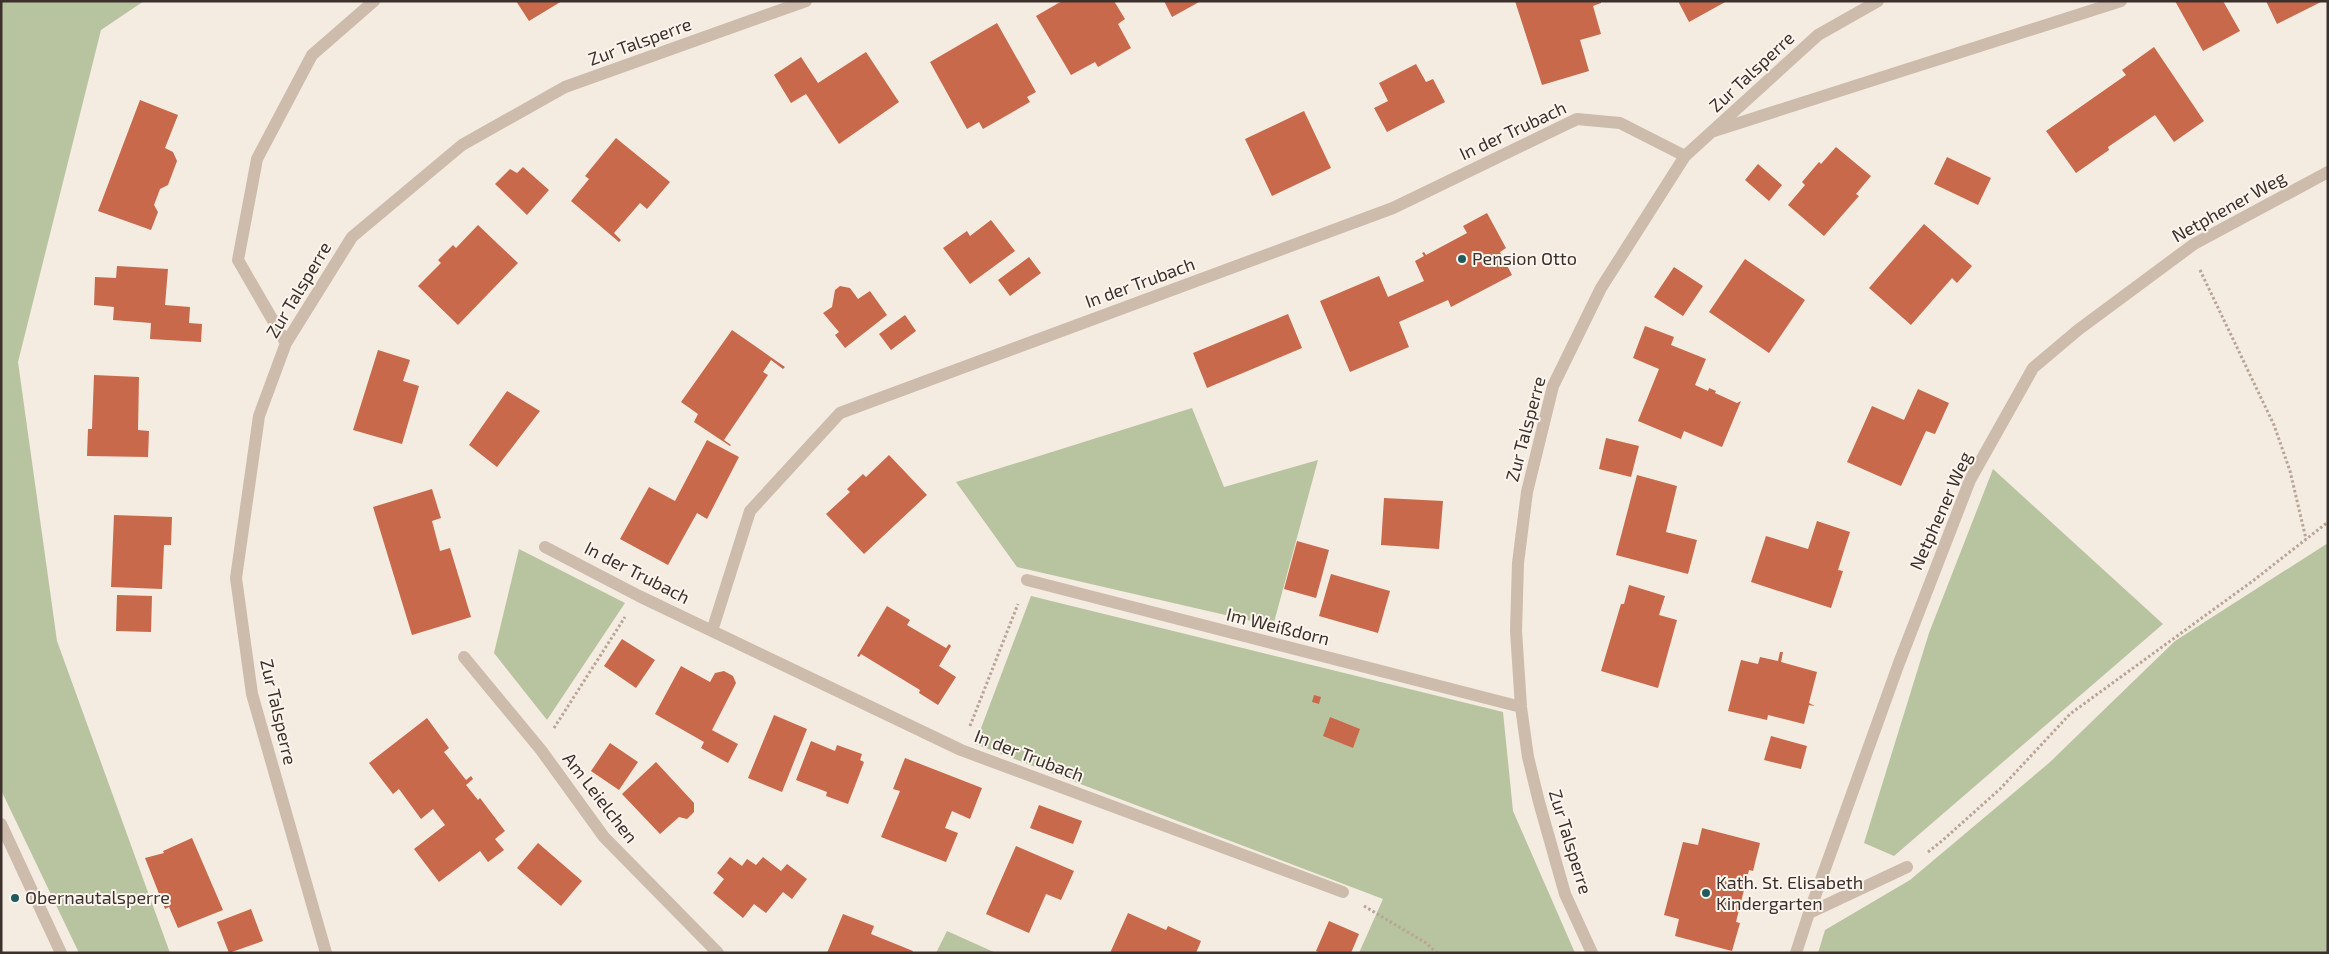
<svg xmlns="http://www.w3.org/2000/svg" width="2329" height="954" font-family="'Exo 2',sans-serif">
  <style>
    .green { fill: #b8c4a0 }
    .building { fill: #c8694b }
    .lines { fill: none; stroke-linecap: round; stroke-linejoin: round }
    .path { stroke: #b9a596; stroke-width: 3; stroke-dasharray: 2.5 2.5; stroke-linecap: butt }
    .lane { stroke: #cdbbac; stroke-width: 12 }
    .street { stroke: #cdbbac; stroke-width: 12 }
    .poi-dot { fill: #1f5a5e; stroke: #fbf5ee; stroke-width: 2 }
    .labels { text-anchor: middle; stroke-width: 4; stroke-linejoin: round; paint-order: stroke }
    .street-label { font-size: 18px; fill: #3b302b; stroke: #fbf5ee }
    .poi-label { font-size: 18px; fill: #3b302b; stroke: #fbf5ee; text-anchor: start }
  </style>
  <rect width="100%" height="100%" fill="#f4ebe1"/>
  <path class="green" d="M1,1h143l-43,29 -83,332 39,279 113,312h-91l-78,-163z
    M1192,408l32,79 94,-27 -45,166 -256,-59 -61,-85z
    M1993,469l170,155 -269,232 -30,-13 65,-210z
    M2328,543v410h-510l7,-23 85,-50 139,-117 126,-122z
    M519,549l106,54 -78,117 -53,-67z
    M1031,596l472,116 10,99 62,142h-216l24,-54 -408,-155z
    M947,931l49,22h-60z"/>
  <path class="building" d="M516,1h46l-33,20z
    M1062,1h52l11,18 -7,5 13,24 -33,19 -3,-5 -24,13 -35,-59z
    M1164,1h37l-29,16z
    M1515,1h86v2l-8,3 8,28 -21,6 9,31 -47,14z
    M1678,1h49l-38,21z
    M2175,1h48l17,30 -37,20z
    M2266,1h57l-46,23z
    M997,23l39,69 -9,5 3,5 -47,27 -4,-7 -12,7 -37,-67z
    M2154,47l50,74 -30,21 -19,-27 -47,32 1,3 -33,23 -30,-42 80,-56 -4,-5z
    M866,52l33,50 -60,42 -33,-50 -15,9 -17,-28 27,-18 17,26z
    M1416,64l10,18 7,-3 12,23 -58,30 -13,-24 14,-7 -9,-18z
    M140,100l38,15 -13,33 8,4 4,9 -9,24 -8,4 -6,16 4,7 -7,18 -53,-19z
    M1304,111l27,57 -59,28 -27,-57z
    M616,138l54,44 -23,27 -7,-6 -26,30 7,7 -2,2 -48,-41 18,-22 -4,-3z
    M1836,147l35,29 -15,18 3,2 -35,40 -36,-31 17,-20 -3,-3 17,-20 2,2z
    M1947,157l44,21 -13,27 -44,-21z
    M1758,164l24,21 -13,16 -24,-21z
    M523,167l26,23 -22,25 -32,-31 15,-15 7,4z
    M1487,213l19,35 -6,4 12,23 -61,32 -3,-7 -49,22 10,25 -59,25 -30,-71 59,-25 9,21 36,-16 -9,-20 9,-5 -2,-3 2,-1 2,3 41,-22 -4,-7z
    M991,220l24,31 -45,33 -27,-36 24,-17 3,5z
    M1924,224l48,42 -15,17 -5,-5 -41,47 -42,-37z
    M478,225l40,38 -60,62 -40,-39 23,-23 -3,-3 15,-15 3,3z
    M1029,257l12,16 -31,23 -12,-16z
    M1745,259l60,41 -36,53 -60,-41z
    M117,266l51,3 -3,36 25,2 -1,16 13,1 -1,18 -51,-3 1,-16 -38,-3 1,-13 -20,-2 1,-28 21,1z
    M1674,267l29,19 -20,30 -29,-19z
    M840,286l10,2 8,11 12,-8 17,24 -42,33 -10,-13 4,-3 -16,-19 9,-6 3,-17z
    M1288,314l14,34 -95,40 -14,-35z
    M905,315l11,16 -25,19 -12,-16z
    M1645,326l29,11 -3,8 35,14 -11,26 13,6 1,-3 7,3 -1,2 22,10 4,-2 -19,46 -38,-16 -3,8 -43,-18 21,-52 -26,-11z
    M732,330l53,37 -2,2 -12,-9 -8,12 5,3 -44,65 7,5 -1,1 -36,-24 4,-8 -17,-12z
    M378,350l32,10 -7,21 16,5 -17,58 -49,-14z
    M94,375l45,2 -1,53 11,1 -1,26 -61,-1 1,-27h4z
    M1918,389l31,14 -14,31 -9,-3 -25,55 -54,-24 25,-56 32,14z
    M507,391l33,20 -43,56 -28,-22z
    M1606,438l33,8 -8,31 -32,-8z
    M707,440l32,17 -32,62 -10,-6 -29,52 -48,-26 29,-52 26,14z
    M889,455l38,40 -63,59 -38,-40 24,-22 -3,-3 16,-15 3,3z
    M1637,475l40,11 -11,46 31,8 -9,34 -72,-19z
    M432,489l9,29 -9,3 8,30 10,-3 21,69 -59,18 -39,-128z
    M1384,498l59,3 -4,48 -58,-4z
    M114,515l58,2 -1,28h-7l-2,44 -51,-2z
    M1817,521l33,11 -12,38 5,1 -12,37 -80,-26 15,-46 42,13z
    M1297,541l32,9 -13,48 -32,-9z
    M1331,574l59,17 -12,42 -59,-17z
    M1629,585l36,11 -6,19 18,5 -19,68 -57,-17 20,-67h3z
    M117,595l35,1 -1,36 -35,-1z
    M887,606l23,14 -3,5 39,23 3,-4 2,2 -12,20 17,11 -18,28 -19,-12 1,-3 -59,-36 -2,3 -2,-1z
    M622,639l33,21 -19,28 -32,-22z
    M1780,652h3l-2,10 36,10 -8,31 6,3 -6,-1 -5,19 -36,-9 -1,5 -39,-9 13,-51 17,4 2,-7 18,4z
    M681,666l29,16 5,-9 9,-2 9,5 3,7 -24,47 26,14 -10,19 -27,-15 3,-6 -49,-28z
    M1314,695l7,2 -2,7 -7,-2z
    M774,715l33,14 -25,63 -34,-14z
    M1330,717l30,12 -7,19 -30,-12z
    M427,718l22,30 -5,4 22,28 5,-4 2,3 -7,6 12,15 2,-2 25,33 -10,8 9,11 -16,12 -8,-11 -41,31 -25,-33 31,-24 -12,-16 -12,10 -22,-30 -6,5 -24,-31z
    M1771,736l36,10 -6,23 -37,-9z
    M811,741l24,10 2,-6 25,9 -2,6 4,2 -16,42 -22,-8 1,-4 -31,-12z
    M610,743l28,19 -19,28 -28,-19z
    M905,758l77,30 -12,31 -18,-8 -7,17 13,5 -12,29 -65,-25 19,-46 -7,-2z
    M656,762l38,41v9l-7,7 -8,-2 -19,17 -38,-40z
    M1039,805l43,16 -9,23 -43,-16z
    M1702,828l58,15 -7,28 -4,-1 -13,52 4,1 -8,28 -57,-15 4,-17 -15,-4 19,-73 15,3z
    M192,838l31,72 -45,18 -9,-21 -4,2 -20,-51 19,-5 -1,-2z
    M538,843l44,38 -21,25 -44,-38z
    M1016,846l58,25 -13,29 -15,-6 -17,39 -43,-19z
    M730,857l12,9 5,-7 9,6 7,-8 18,14 6,-7 20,15 -15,20 -9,-7 -17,21 -12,-9 -11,14 -30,-25 11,-14 -7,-6z
    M251,909l12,32 -34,12 -12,-31z
    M1128,913l38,17 2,-4 33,15 -5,12h-86z
    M843,914l31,12 -3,8 42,17 -1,2h-85z
    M1329,921l30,13 -8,19h-30l-5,-2z"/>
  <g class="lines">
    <path class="path" d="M2200,270l74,155 16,46 16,68
      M970,726l48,-122
      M554,728l71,-111
      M1928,852l15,-12 57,-51 70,-75 184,-134 74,-58
      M1364,906l62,37 11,10"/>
    <path class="lane" d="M1714,131l407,-130"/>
    <path class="street" d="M286,343l-48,-83 19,-101 55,-104 62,-54
      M545,547l94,49 322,154 382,142
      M1027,580l494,127
      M712,631l38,-120 90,-98 553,-205 184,-89 43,4 65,33
      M464,657l77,93 63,87 114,116
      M1,824l60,129
      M1809,913l98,-46
      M326,953l-74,-259 -16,-116 23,-162 27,-73 66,-106 110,-92 103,-58 241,-86
      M1592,953l-27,-59 -26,-92 -11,-45 -7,-50 -5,-76 2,-68 9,-71 26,-106 48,-98 84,-132 133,-121 60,-34
      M1796,953l13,-40 90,-250 71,-183 63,-112 45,-38 116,-86 134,-72"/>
  </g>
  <g class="poi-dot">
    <circle cx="1462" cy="259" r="5"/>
    <circle cx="1706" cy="893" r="5"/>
    <circle cx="15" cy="898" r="5"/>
  </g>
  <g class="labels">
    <g class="street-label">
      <text transform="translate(640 42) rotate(-20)" y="6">Zur Talsperre</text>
      <text transform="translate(1752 72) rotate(-43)" y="6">Zur Talsperre</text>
      <text transform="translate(1513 131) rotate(-25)" y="6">In der Trubach</text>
      <text transform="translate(2229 207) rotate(-29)" y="6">Netphener Weg</text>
      <text transform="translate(1140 283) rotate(-20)" y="6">In der Trubach</text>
      <text transform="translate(299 290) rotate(-59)" y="6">Zur Talsperre</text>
      <text transform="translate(1526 429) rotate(-75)" y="6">Zur Talsperre</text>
      <text transform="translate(1941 511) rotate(-66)" y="6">Netphener Weg</text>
      <text transform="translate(637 573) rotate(27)" y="6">In der Trubach</text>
      <text transform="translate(1278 627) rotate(14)" y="6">Im Weißdorn</text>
      <text transform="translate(278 712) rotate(77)" y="6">Zur Talsperre</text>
      <text transform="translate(1029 756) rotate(21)" y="6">In der Trubach</text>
      <text transform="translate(600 798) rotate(52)" y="6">Am Leielchen</text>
      <text transform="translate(1570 842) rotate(73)" y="6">Zur Talsperre</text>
    </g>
    <g class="poi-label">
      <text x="1472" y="265">Pension Otto</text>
      <text x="1716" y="889">Kath. St. Elisabeth<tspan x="1716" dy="21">Kindergarten</tspan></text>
      <text x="25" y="904">Obernautalsperre</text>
    </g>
  </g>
  <rect width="2329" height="954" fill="none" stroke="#3b302b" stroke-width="5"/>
</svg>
